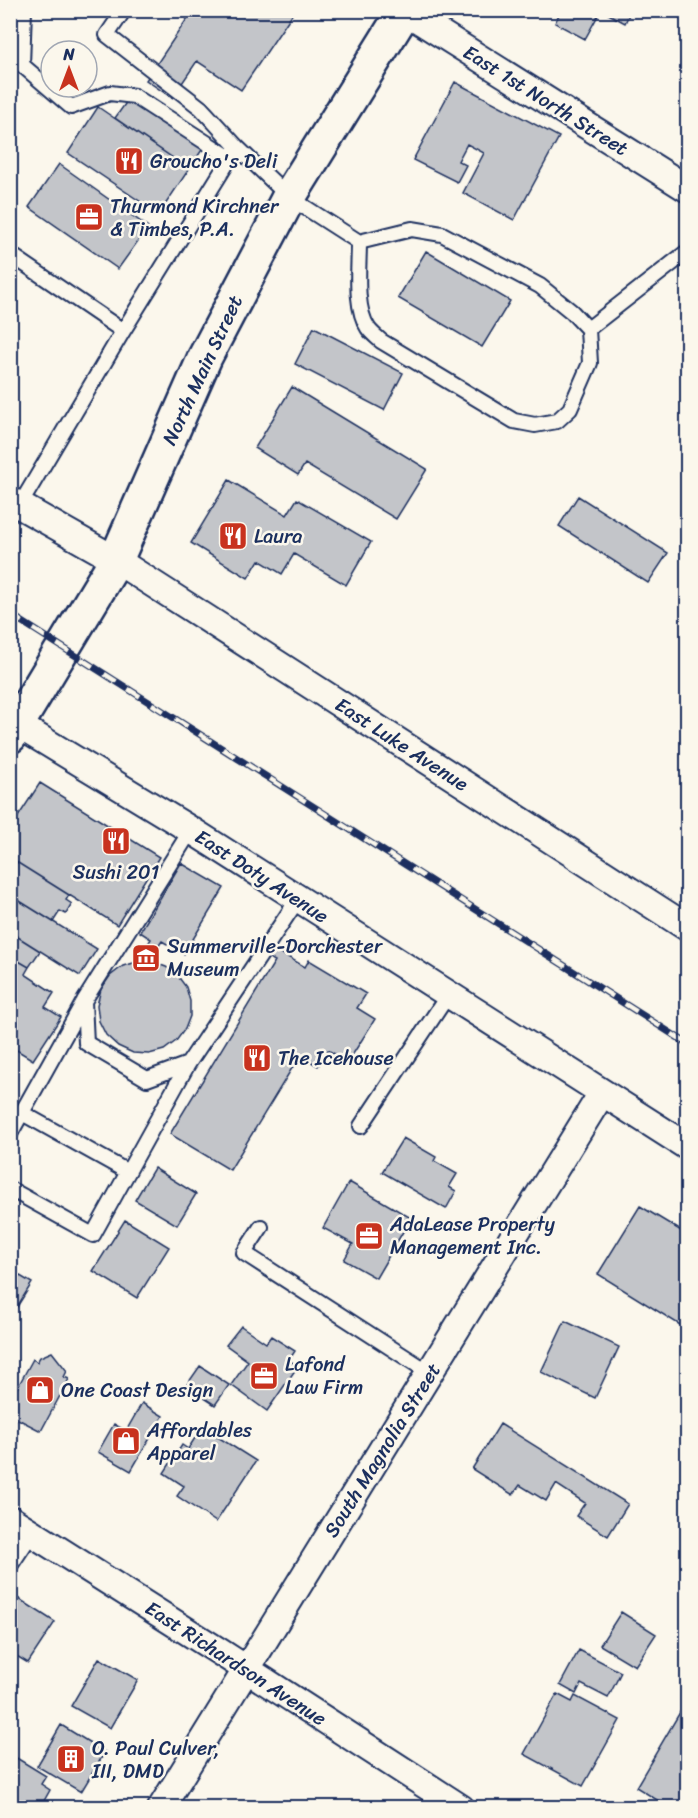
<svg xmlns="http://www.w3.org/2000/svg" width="698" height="1818" font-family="Sriracha,sans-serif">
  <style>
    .building { fill: #c3c5c9; stroke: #1b2f5e; stroke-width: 1.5 }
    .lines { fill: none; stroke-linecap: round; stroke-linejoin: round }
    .service-casing { stroke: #1b2f5e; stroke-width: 18 }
    .minor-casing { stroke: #1b2f5e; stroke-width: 30 }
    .primary-casing { stroke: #1b2f5e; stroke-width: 38 }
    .service { stroke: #fbf7ec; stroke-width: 14 }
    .minor { stroke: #fbf7ec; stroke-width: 26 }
    .primary { stroke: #fbf7ec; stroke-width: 33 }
    .rail-casing { stroke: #1b2f5e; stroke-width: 7 }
    .rail { stroke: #fbf7ec; stroke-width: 4.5; stroke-dasharray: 14; stroke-linecap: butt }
    .labels { text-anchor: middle; stroke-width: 5; stroke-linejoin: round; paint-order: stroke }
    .street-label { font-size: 20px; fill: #1b2f5e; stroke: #fbf7ec }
    .poi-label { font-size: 20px; fill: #1b2f5e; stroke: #fbf7ec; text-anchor: start }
  </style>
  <rect width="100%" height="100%" fill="#fbf7ec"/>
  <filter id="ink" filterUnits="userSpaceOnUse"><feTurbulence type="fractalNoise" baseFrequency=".0167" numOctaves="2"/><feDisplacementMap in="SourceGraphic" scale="12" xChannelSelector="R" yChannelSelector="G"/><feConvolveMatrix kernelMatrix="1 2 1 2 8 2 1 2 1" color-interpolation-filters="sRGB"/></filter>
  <g filter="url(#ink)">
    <path class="building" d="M193,10h102l-54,80 -44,-29 -25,37 -26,-18z
      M561,10h40l-16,29 -30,-16z
      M601,10h30l-6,13z
      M455,82l104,55 -45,83 -51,-27 21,-40 -17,-9 -9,17 8,4 -9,17 -44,-22z
      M130,97l74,50 -15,22 -74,-51z
      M98,107l91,62 -30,45 -91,-61z
      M59,164l89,63 -30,42 -89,-62z
      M426,251l84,50 -28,46 -84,-49z
      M314,327l89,46 -19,37 -89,-46z
      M292,387l135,82 -31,50 -91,-55 -7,11 -43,-27z
      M229,480l58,35 10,-16 74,43 -25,43 -52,-31 -12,20 -23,-14 -11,18 -57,-35z
      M578,496l90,57 -20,30 -89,-57z
      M40,783l119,74 -42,68 -107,-67v-29z
      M10,858l59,37 -3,5 6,4 -6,10 -6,-3 -7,11 -43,-27z
      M181,863l43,25 -40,66 -22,-13 -9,13 -1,8 14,5 11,8 9,12 4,14v15l-5,13 -9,12 -12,9 -15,4 -16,-1 -15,-7 -12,-11 -7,-14 -2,-16 4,-16 9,-13 13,-10 14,-4 8,-13 6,-10 -11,-7z
      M10,895l87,54 -17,27 -70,-44z
      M10,932l30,19 -11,16 -19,-11z
      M274,949l31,18 4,-7 57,34 -9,14 18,11 -27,43 -20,-12 -10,16 -18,-11 -70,115 -60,-36 105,-173 -6,-3z
      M10,956l19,11 -4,7 29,19 -9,14 16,10 -28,43 -23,-14z
      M403,1138l33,19 -2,4 23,13 -8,13 7,4 -10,18 -64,-37z
      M154,1168l42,26 -19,31 -42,-25z
      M349,1182l62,36 -35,60 -32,-18 9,-16 -30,-16z
      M640,1206l48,29v78l-8,12 -82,-51z
      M125,1220l44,27 -32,51 -44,-27z
      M10,1270l22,13 -22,35z
      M565,1321l54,26 -24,51 -54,-26z
      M241,1326l25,17 5,-7 24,15 -6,9 9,6 -31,45 -36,-26 17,-24 -22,-16z
      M52,1352l15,19 -3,6 5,2 -28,52 -31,-16v-14l23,-42 4,3 3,-5z
      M200,1366l29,19 -14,20 -29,-19z
      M142,1403l21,13 -32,55 -33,-19 16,-28 12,7z
      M500,1424l128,80 -20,32 -32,-20 9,-13 -29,-19 -10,17 -26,-16 -7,10 -41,-26z
      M202,1427l54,34 -40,61 -39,-26 7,-10 -20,-13 18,-28 6,4z
      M16,1597l39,25 -27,41 -18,-11v-47z
      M621,1612l35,22 -21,32 -35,-21z
      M579,1650l42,22 -13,26 -27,-14 -5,10 -16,-9z
      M99,1658l39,22 -28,48 -39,-22z
      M557,1694l15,8 3,-6 45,24 -37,66 -59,-32z
      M683,1707l5,3v98h-18l-34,-21z
      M61,1725l44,27 -24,40 -44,-26z
      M10,1754l36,22 -5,8 9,6 -10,18h-30z"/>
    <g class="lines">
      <g class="service-casing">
        <path id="service" d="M24,10l-2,55 49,42 39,-14 24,3 96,62
          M124,10l-17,25 94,73 36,39 52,50 70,45 53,-13 30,5 98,52 32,26 16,17 2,34 -20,46 -13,12 -22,4 -21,-4 -133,-80c-4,-4 -10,-8 -13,-13 -14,-21 -9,-61 -9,-86
          M10,254l113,77
          M588,329l100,-78
          M20,505l103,-174 114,-184
          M191,830l-107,171 2,42 61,36 41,-15 110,-165
          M22,1113l106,59
          M361,1126l87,-131
          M10,1134l73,-131
          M10,1189l83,46 95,-171
          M261,1227l-17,26 186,120
          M10,1566l22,-33"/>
      </g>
      <g class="minor-casing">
        <path id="minor" d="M403,10l285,179
          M10,500l106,60 572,368
          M10,720l181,110 497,317
          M10,1519l210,133 241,156
          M161,1808l441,-715"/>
      </g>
      <g class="primary-casing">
        <path id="primary" d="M10,736l106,-176 89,-203 84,-160 116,-187"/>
      </g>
      <use href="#service" class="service"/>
      <use href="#minor" class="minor"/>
      <use href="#primary" class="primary"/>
      <g class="rail-casing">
        <path id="rail" d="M10,614l678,430"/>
      </g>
      <use href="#rail" class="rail"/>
    </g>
  </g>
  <defs>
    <g id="restaurant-square" transform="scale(1.5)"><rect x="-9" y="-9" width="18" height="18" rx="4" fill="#c8321e" stroke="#fbf7ec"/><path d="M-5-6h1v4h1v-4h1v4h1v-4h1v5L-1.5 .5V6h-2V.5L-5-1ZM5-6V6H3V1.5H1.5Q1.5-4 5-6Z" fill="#fff"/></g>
    <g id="office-square" transform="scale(1.5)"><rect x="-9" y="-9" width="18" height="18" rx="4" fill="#c8321e" stroke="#fbf7ec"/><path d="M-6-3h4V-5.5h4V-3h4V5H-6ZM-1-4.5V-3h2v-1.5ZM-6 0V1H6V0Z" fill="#fff"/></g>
    <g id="museum-square" transform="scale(1.5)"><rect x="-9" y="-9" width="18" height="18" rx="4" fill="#c8321e" stroke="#fbf7ec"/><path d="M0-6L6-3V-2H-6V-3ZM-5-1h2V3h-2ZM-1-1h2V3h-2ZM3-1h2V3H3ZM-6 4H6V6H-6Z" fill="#fff"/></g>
    <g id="shop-square" transform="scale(1.5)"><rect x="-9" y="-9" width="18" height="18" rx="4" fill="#c8321e" stroke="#fbf7ec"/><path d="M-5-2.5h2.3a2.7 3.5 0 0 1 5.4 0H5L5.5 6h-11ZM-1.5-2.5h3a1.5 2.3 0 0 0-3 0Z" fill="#fff"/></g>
    <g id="building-square" transform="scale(1.5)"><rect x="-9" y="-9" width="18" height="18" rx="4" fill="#c8321e" stroke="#fbf7ec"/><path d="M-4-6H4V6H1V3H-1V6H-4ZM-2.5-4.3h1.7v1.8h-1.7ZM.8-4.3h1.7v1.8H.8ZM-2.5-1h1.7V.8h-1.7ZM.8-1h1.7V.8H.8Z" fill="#fff"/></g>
  </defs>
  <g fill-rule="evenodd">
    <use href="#restaurant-square" x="129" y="161"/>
    <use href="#office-square" x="89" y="217"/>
    <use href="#restaurant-square" x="233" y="536"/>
    <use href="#restaurant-square" x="116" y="841"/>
    <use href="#museum-square" x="146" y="958"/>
    <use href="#restaurant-square" x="257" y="1058"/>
    <use href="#office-square" x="369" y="1236"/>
    <use href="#office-square" x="264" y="1376"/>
    <use href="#shop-square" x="40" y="1390"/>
    <use href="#shop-square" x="126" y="1441"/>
    <use href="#building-square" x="71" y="1759"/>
  </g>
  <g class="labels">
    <g class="street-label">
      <text transform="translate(546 100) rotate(32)" y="7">East 1st North Street</text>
      <text transform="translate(202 370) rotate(-65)" y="7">North Main Street</text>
      <text transform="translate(402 744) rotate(33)" y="7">East Luke Avenue</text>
      <text transform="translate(262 876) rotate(33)" y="7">East Doty Avenue</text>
      <text transform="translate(382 1450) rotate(-58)" y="7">South Magnolia Street</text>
      <text transform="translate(236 1663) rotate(33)" y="7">East Richardson Avenue</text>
    </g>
    <g class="poi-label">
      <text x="150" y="168">Groucho's Deli</text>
      <text x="110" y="213">Thurmond Kirchner<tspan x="110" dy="23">&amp; Timbes, P.A.</tspan></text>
      <text x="254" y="543">Laura</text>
      <text x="116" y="879" text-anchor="middle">Sushi 201</text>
      <text x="167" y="953">Summerville-Dorchester<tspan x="167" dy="23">Museum</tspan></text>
      <text x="278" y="1065">The Icehouse</text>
      <text x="390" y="1231">AdaLease Property<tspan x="390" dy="23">Management Inc.</tspan></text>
      <text x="285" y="1371">Lafond<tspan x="285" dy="23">Law Firm</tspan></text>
      <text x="61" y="1397">One Coast Design</text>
      <text x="147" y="1437">Affordables<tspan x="147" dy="23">Apparel</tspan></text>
      <text x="92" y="1755">O. Paul Culver,<tspan x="92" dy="23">III, DMD</tspan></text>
    </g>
  </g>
  <rect width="698" height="1818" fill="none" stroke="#fbf7ec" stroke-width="36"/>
  <rect x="18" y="18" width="662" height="1782" fill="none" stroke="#1b2f5e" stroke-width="2" filter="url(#ink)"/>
  <g transform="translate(69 69)"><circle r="28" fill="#fbf7ec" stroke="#a1a7b3" stroke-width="1.5"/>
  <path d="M0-4.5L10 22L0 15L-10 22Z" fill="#c8321e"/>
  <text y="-9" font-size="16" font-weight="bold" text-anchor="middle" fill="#1b2f5e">N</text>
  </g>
</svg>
